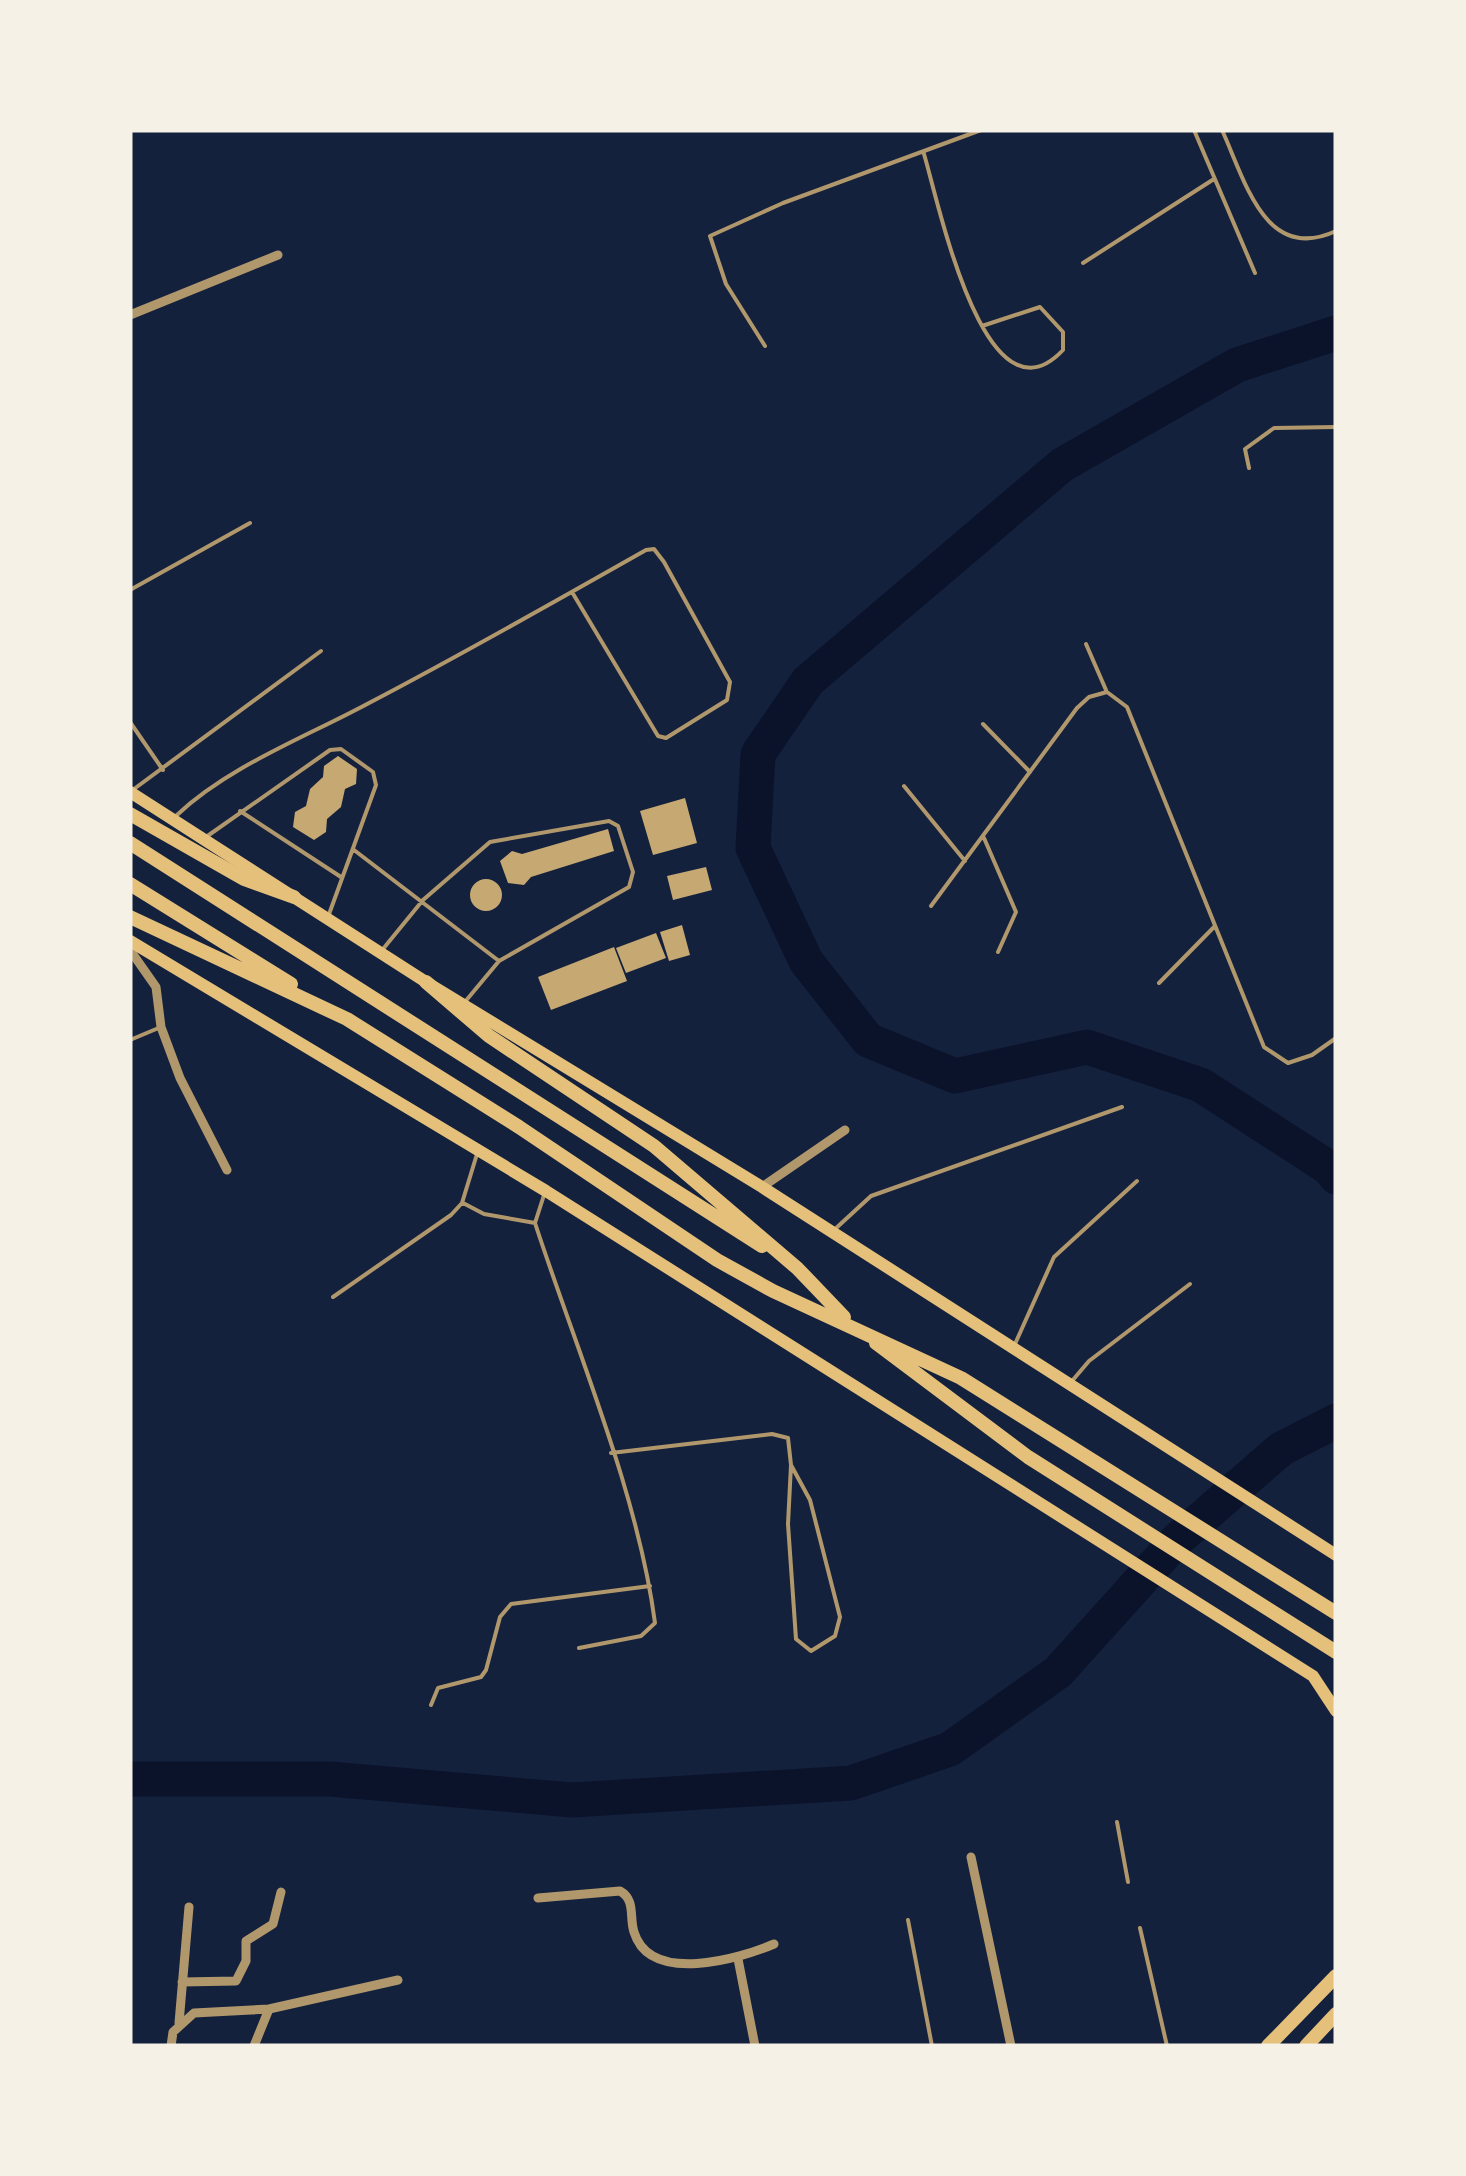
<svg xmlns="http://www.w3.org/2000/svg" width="1466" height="2176" font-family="Karla,sans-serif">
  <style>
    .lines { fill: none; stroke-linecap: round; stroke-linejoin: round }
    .river { stroke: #0b132b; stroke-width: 35 }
    .building { fill: #c6a872 }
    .service { stroke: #b1986c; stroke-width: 4 }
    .minor { stroke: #b1986c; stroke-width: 9 }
    .secondary { stroke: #e5c07b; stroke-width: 12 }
    .trunk { stroke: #e5c07b; stroke-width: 14 }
  </style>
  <rect width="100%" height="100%" fill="#14213d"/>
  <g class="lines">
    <path class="river" d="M1336,333l-99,32 -175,100 -254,216 -50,73 -5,94 53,113 62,79 87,36 132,-29 114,38 128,83 7,9
      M130,1779h200l242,21 279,-17 99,-34 108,-77 120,-133 103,-90 55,-28"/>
  </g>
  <path class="building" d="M338,756l19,13 -1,15 -11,5 -4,18 -14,12 -1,13 -12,8 -21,-13 2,-15 11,-6 4,-17 13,-12 1,-11z
    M685,798l12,45 -44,12 -13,-44z
    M608,829l6,22 -83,26 -7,8 -16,-2 -8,-22 12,-10 10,3z
    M706,867l6,23 -39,10 -6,-24z
    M470 895a16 16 0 1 1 32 0a16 16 0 1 1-32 0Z
    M682,925l8,30 -21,6 -9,-29z
    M656,933l10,25 -40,15 -10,-25z
    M614,947l13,34 -76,29 -13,-33z"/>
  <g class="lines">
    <path class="service" d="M1194,130l61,143
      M1222,130c23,50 43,134 114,101
      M924,154c14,46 61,279 139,196v-18l-23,-25 -58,19
      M1083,263l131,-84
      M765,346l-39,-62 -16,-48 73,-33 198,-73
      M1249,468l-4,-19 29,-21 62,-1
      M130,590l120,-67
      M1086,644l20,46
      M130,722l33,48
      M983,724l47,48
      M904,786l61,75
      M134,789l187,-138
      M240,811l101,66
      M177,815c52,-49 129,-78 192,-112 94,-49 185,-101 277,-153l8,-1 10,13 66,120 -3,18 -61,38 -8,-2 -86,-144
      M206,837l124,-87 11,-1 32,23 3,13 -48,132
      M984,838l32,74 -18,40
      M354,850l145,111
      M931,906l146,-198 12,-11 18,-5 20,15 137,340 24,16 24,-8 24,-17
      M383,949l40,-49 67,-58 119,-21 9,5 15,46 -4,15 -130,74 -35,42
      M1159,983l56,-57
      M130,1040l31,-13
      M544,1195l-9,28c41,126 103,270 120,400l-14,13 -62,12
      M463,1203l21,11 51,9
      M834,1230l37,-34 251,-89
      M333,1297l118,-82 11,-12 15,-49
      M1015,1344l39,-87 83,-76
      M1072,1381l17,-20 101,-77
      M611,1453l161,-19 16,4 3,27 -3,59 8,115 15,12 24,-15 5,-19 -30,-117 -19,-35
      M431,1705l7,-17 43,-11 5,-7 14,-53 11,-13 139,-18
      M1117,1822l11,60
      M908,1920l24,126
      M1140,1928l27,118"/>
    <path class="minor" d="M130,315l148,-60
      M130,950l26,37 5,40 19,51 47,92
      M762,1187l83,-57
      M971,1857l40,189
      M538,1898l82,-7c16,9 9,26 14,41 16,53 105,27 140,12
      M738,1959l17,87
      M182,1982l54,-1 10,-20v-20l27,-17 8,-32
      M179,2023l10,-116
      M171,2046l2,-14 21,-19 75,-4 129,-29
      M254,2046l15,-37"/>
    <path class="secondary" d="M130,792l296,190 336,205 574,368
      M130,941l416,250 767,485 23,35"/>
    <path class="trunk" d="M130,814l114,65 50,18
      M130,843l632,403
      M130,884l161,100
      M130,917l217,102 172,108 198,133 56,31 188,87 375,235
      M426,982l63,54 165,110 143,122 47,49
      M876,1343l152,114 308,195
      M1268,2046l68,-70
      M1306,2046l30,-32"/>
  </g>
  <rect width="1466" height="2176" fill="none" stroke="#f6f1e7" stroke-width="265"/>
</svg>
